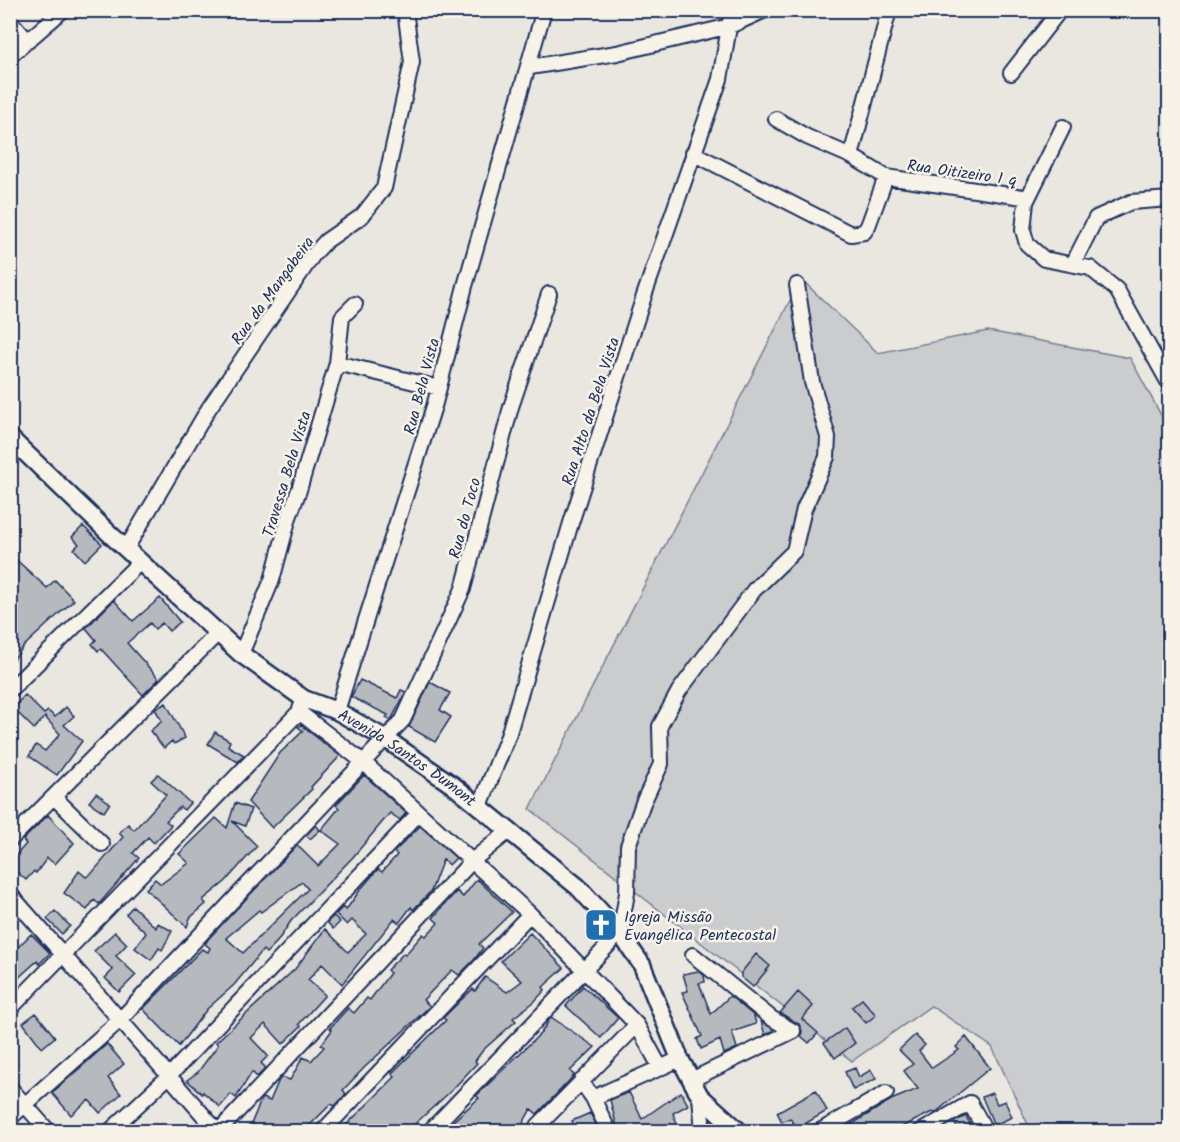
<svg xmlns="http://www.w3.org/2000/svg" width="1180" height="1142" font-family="Kalam,sans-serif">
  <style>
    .green { fill: #cbcccd; stroke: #737e96; stroke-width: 1.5 }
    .building { fill: #b6babf; stroke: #1b2f5e; stroke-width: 1.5; fill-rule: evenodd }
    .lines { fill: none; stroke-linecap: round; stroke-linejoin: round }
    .minor-casing { stroke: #1b2f5e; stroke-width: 18 }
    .major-casing { stroke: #1b2f5e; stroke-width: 21 }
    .minor { stroke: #f7f3e8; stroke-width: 14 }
    .major { stroke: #f7f3e8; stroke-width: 16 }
    .labels { text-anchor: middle; stroke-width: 5; stroke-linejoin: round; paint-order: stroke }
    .street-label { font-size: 16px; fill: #1b2f5e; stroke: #f7f3e8 }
    .poi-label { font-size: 16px; fill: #1b2f5e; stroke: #f7f3e8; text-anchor: start }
  </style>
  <rect width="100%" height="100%" fill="#eae7e0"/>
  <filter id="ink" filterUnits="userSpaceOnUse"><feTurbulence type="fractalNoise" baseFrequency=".0167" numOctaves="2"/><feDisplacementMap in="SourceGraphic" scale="12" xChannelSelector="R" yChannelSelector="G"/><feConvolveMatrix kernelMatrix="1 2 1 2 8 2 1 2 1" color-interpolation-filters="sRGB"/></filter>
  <g filter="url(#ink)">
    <path class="green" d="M801,279l77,74 110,-22 142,27 39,72v701h-138l-39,-84 -61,-41 -79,55 -322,-252z"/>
    <path class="building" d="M83,526l19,18 -17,17 -11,-12 5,-5 -7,-7z
      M10,554l37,34 8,-8 19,20 -50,46 -14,18z
      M160,598l20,24 -11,9 -7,-8 -7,6 -5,-6 -23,20 32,36 -16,16 -42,-46 -3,2 -6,-7 4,-4 -10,-12 28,-28 19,21z
      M360,680l37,18 4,-8 5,2 -15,28 -5,-2 2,-3 -37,-18z
      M430,682l20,11 -10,17 11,7 -16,25 -26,-15z
      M25,695l19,19 4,-3 7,6 11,-10 8,9 -10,9 18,16 -25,34 -28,-19 7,-11 9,6 15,-17 -15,-17 -11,12 -21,-21z
      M166,703l19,35 -11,6 -2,-3 -8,7 -14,-17 12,-10 -7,-12z
      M301,725l39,31 -29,31 1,2 -40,39 -24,-26 32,-49 23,-22 -5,-4z
      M215,732l15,9 -2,5 16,9 -6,7 -30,-18z
      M158,774l32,29 -6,7 -4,-3 -14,14 5,4 -17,18 -6,-6 -15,16 6,5 -40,46 -5,-4 -7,10 -23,-17 15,-22 7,6 7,-5 30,-35 -4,-4 9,-9 6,6 32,-35 -15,-14z
      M364,775l42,38 -6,7 -10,-7 -37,44 -62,64 -14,21 -11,11 -3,-3 -29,35 -27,24 -28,37 -36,-37 59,-60 6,3 2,-4 -5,-4 4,-6 88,-93 21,21 22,-22 -19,-14 18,-22 -3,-3zM302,882l6,7 -65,64 -17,-15 33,-28 2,2z
      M96,793l14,10 -6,9 -15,-10z
      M235,803l16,6 -6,17 -13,-5 25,25 -32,36 -22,18 3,4 -16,14 -3,9 -41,-38 9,-10 6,5 28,-21 -10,-9 37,-36 11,10z
      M48,815l26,28 -19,21 -8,-6 -11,15 -2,-2 -8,9 -16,-14v-4l16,-18 -3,-4z
      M316,825l4,5 -10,9 -4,-4z
      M420,826l36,32 -7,7 -6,-6 -12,32 -18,19 -2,-3 -12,16 -5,-4 -52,65 -20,-20 -14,16 17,15 -26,29 2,2 -18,18 -18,-20 -14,14 17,18 -7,7 5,5 -9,9 -5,-5 -16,26 -5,-4 -11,13 -17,-15 -1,2 -15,-14 11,-8 20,-27 -2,-3 79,-73 30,-40 23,23 18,-18 -14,-14 -5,5 -11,-11 7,-7 3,3 14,-20 18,-21 4,3 15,-17 -3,-3z
      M477,879l35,33 -33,32 4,4 -9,12 -15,15 -7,-5 -29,30 7,6 -66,62 -21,22 3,4 -11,12 -4,-2 -27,27h-61l8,-7 11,-26 8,3 9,-21 3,-3 8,3 13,-23 8,4 13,-14 -3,-2 11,-15 -2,-2 18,-20 6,5 13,-15 3,2 20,-27 -3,-3 17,-17 1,2 18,-21 3,2 12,-13 -5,-5 11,-13 13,-14 6,6z
      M133,906l23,22 2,-5 14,8 -10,19 -3,-2 -8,12 -16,-12 11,-15 -20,-19z
      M55,911l15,15 -8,8 -15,-15z
      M334,916l6,6 -7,7 -6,-7z
      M115,932l12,12 -11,12 20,19 -17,17 -14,-14 8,-8 -19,-19z
      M530,933l34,35 -21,19 2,3 -11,12 -21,16 3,3 -33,29 -8,11 2,2 -26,28 -44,40h-67l55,-54 -3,-4 54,-53 -3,-2 18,-18 12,-11 2,2 10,-14 22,15 15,-11 -21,-20z
      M31,934l19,19 -11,11 -2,-3 -21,19 -6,-5v-20z
      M756,954l14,12 -17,21 -12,-10v-4z
      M698,971l6,4 1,7 -6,1 12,31 19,-18 24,20 2,8 -24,8 5,16 -13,6 -4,-14 -19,9 -4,-10 5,-3 -20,-44 6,-1 -5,-17z
      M583,986l35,32 -17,20 -35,-32z
      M798,992l15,14 -11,13 16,14 -9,10 -8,-7 1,-5 -3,-7 -19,-11z
      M862,999l14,16 -10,8 -14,-16z
      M36,1013l19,24 -13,11 -19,-25z
      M551,1017l44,30 -25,24 4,4 -6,7 -31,32 -6,-5 -9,16 -7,6h-73l37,-33 -3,-2 65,-63z
      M761,1021l12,8v2l-8,4z
      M845,1028l10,15 -20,15 -11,-15z
      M915,1035l10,10 -6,6 13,17 27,-18 -3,-3 10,-10 24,31 -55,45 -3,-1 -30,15 1,4h-62l50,-31 27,-11 -14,-18 9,-7 -14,-14z
      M107,1044l17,20 -16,14 13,16 -21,19 -11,-13 -18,15 -19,-22z
      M855,1068l4,9 12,-7 5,9 -23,11 -8,-18z
      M816,1090l11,21 -31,18 -6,-11 -8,4 -5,-10z
      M629,1092l13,27 39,-27 7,13 -15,8 7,18h-23l-3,-6 -13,6h-23l-8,-31z
      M992,1093l5,11 8,-3 7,16 -18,8 -12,-28z
      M590,1113l9,18h-43l17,-7 -1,-3z
      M966,1116l7,15h-14l-5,-9z"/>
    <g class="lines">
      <g class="minor-casing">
        <path id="minor" d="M10,21l18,20
          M10,56l53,-46
          M530,67l87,-14 113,-27 35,-16
          M1011,73l49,-63
          M776,119l31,18 44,19 35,21 137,20 3,5 -3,28 4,14 17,15 46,9 27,22 53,95
          M693,153l158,81 13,-2 4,-6 18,-49
          M851,156l38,-146
          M1026,202l37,-75
          M1073,264l23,-46 35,-16 39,-3
          M337,363l102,25
          M126,549l83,-141 104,-153 13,-14 36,-25 22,-28 28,-126 -7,-52
          M241,654l31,-74 17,-63 10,-27 38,-127 5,-46 13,-13
          M10,690l130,-128
          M337,711l98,-308 30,-117 79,-276
          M299,712l63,49 168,153 107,111 23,42
          M54,797l48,47
          M480,806l28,-70 63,-213 74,-230 75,-214 12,-69
          M10,840l208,-207
          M10,894l208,238
          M693,955l78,63 22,13
          M10,1009l289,-297 3,-8
          M691,1080l102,-49
          M581,1081l12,17 16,34
          M10,1088l39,44
          M700,1096l3,36
          M593,1098l87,-39
          M10,1118l110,-98 283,-300 60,-131 48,-182 38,-113
          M109,1132l60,-56 250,-263
          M218,1132l255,-272 36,-29
          M322,1132l208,-218
          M429,1132l191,-199 7,-40 1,-47 15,-43 18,-39 -1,-38 19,-35 75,-101 40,-39 10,-42 23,-52 1,-20 -16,-55 -15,-97
          M532,1132l105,-107
          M818,1132l68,-39
          M920,1132l50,-29 16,29"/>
      </g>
      <g class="major-casing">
        <g id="major">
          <path id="s1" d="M10,438l103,99 128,117 63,45 33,12 49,28 68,47 124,101 42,46 22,32 38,94 20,37 40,36"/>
        </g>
      </g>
      <use href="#minor" class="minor"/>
      <use href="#major" class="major"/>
    </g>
  </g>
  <defs>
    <g id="church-square" transform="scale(1.725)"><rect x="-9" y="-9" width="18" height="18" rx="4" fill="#1f6fb2" stroke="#f7f3e8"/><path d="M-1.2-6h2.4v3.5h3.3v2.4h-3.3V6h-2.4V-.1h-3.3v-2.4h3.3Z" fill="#fff"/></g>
  </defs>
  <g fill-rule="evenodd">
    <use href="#church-square" x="601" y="925"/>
  </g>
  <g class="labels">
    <g class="street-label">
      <text transform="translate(962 172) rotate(8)" y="6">Rua Oitizeiro 1 q</text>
      <text transform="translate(272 290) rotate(-54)" y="6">Rua da Mangabeira</text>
      <text transform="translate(421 386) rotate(-75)" y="6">Rua Bela Vista</text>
      <text transform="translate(590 411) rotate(-72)" y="6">Rua Alto da Bela Vista</text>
      <text transform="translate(286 474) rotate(-73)" y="6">Travessa Bela Vista</text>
      <text transform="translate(464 518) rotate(-75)" y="6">Rua do Toco</text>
      <text dy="6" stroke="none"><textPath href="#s1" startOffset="513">Avenida Santos Dumont</textPath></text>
    </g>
    <g class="poi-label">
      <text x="624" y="922">Igreja Missão<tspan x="624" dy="18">Evangélica Pentecostal</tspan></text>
    </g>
  </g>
  <rect width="1180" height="1142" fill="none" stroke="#f7f3e8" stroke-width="36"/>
  <rect x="18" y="18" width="1144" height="1106" fill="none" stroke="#1b2f5e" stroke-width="2" filter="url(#ink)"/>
</svg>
